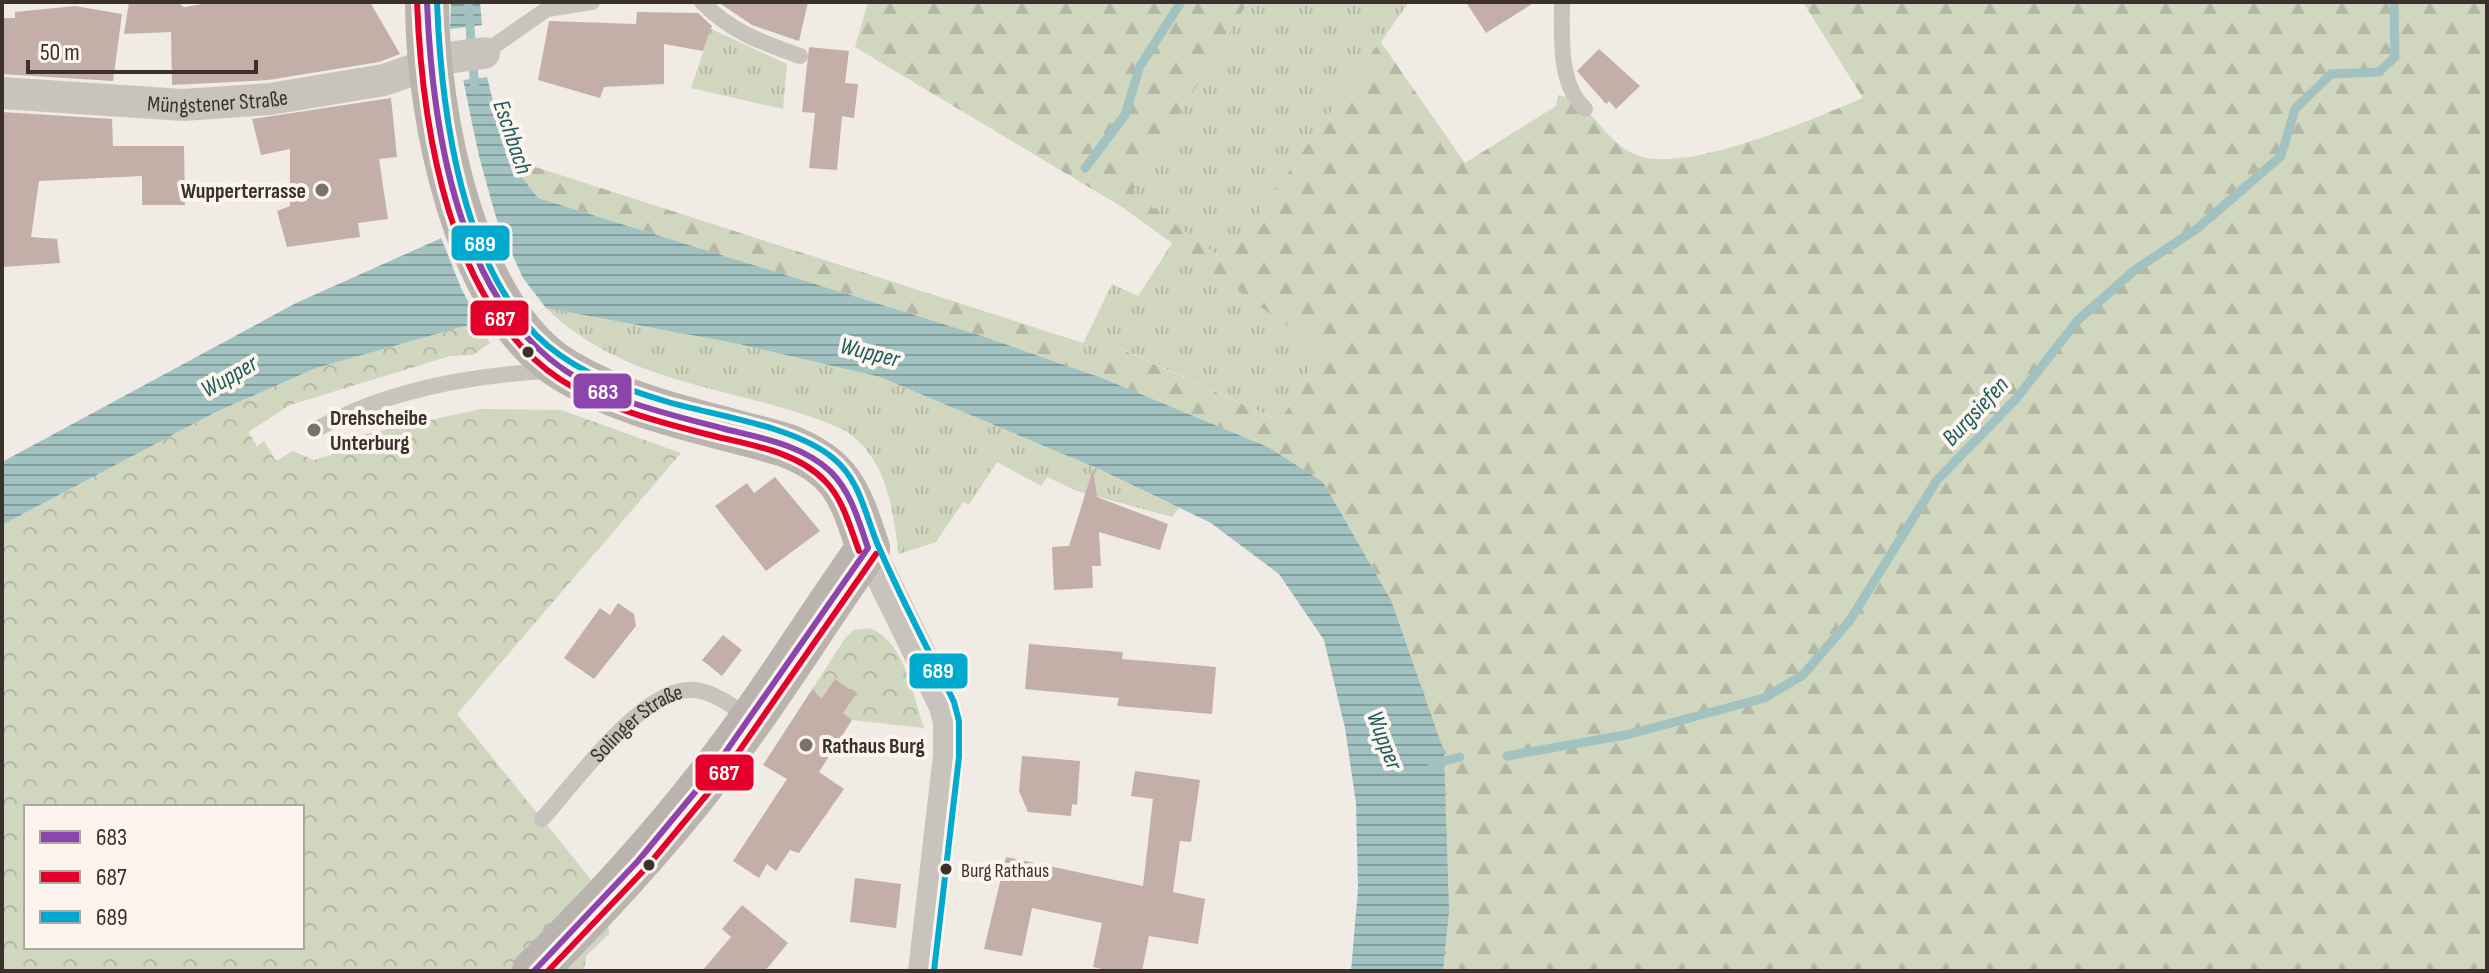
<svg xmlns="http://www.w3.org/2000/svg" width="2489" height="973" font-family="'Sofia Sans Condensed',sans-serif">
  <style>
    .grass { fill: url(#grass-tufts) }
    .forest { fill: url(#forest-firs) }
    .park { fill: url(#park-crowns); fill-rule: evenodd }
    .water { fill: url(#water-rules) }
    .pier { fill: #f0ebe5 }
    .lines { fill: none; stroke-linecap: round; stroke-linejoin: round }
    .stream { stroke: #a1c2c1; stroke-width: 9 }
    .building { fill: #c3afa7 }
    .lane { stroke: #c9c3be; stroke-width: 16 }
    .street { stroke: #c9c3be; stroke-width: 32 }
    .secondary { stroke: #bab3ae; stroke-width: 44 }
    .bus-1-casing { stroke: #fbf5ee; stroke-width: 12 }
    .bus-2-casing { stroke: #fbf5ee; stroke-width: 12 }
    .bus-3-casing { stroke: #fbf5ee; stroke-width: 12 }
    .bus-1 { stroke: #8e44ad; stroke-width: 6 }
    .bus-2 { stroke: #e4002b; stroke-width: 6 }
    .bus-3 { stroke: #00a9ce; stroke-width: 6 }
    .poi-dot { fill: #7a716c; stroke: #fbf5ee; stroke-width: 3 }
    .bus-dot { fill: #3b302b; stroke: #fbf5ee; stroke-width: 3 }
    .labels { text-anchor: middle; stroke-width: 8; stroke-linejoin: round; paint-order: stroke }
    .bus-label { font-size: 20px; fill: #3b302b; stroke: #fbf5ee; text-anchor: start }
    .street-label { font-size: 22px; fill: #3b302b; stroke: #fbf5ee }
    .poi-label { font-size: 22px; font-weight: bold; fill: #3b302b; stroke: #fbf5ee; text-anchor: start }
    .water-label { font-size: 24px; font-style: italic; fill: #1f5a5e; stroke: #fbf5ee }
    .line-badge { stroke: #fbf5ee; stroke-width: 3 }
    .badge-label { font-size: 22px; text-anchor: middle; font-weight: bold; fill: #fff }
  </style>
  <defs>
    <pattern id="grass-tufts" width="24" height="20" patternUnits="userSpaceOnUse" patternTransform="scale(2)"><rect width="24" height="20" fill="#d1d6bf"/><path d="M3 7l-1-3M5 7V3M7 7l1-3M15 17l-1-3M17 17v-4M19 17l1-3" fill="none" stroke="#b4b8a4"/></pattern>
    <pattern id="forest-firs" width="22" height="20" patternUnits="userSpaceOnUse" patternTransform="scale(2)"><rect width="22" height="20" fill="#d1d6bf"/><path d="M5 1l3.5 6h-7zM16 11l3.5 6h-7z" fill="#b4b8a4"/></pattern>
    <pattern id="park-crowns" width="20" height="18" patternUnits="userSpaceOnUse" patternTransform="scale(2)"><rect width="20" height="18" fill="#d1d6bf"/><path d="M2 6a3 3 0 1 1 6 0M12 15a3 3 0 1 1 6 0" fill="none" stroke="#b4b8a4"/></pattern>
    <pattern id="water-rules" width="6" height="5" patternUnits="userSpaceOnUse" patternTransform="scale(2)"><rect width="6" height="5" fill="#a1c2c1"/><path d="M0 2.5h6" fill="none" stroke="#849e9d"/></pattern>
  </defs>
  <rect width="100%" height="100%" fill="#f0ebe5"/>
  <path class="grass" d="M1248,2h161l-183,260 -95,-70z
    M711,29l76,35 -4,45 -92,-21z
    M1173,242l149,109 -42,70 -165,-75 -13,25 -26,-13 36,-74 26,12z
    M546,308l193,36 141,33 219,92 80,39 -7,9 -95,-26 -30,-14 -6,9 -44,-24 -28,43 -6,-3 -27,40 -37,12c-7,-46 -11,-94 -53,-123 -103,-47 -212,-39 -300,-123z"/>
  <path class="forest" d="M868,2h380l-116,190 94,70 154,-221 85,122 91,-57 2,-11c35,7 47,50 81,61 52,17 173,-37 224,-58l-60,-96h684v969h-1044l6,-59 -58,-312 -68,-118 -55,-35 -166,-69 -120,-42 -444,-138 -31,-40 576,185 -7,15 26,12 12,-24 166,75 42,-70 -200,-144 -267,-160z"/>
  <path class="park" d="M479,322l11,21 -17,12 -23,1 -160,49 -42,27 9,14 7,-5 12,20 17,-10 21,9 17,-5 12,-16 138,-30 80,1 120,43 -224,261 149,184 3,36 -23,22 -2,15h-582v-446l214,-113 100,-44zM26,807h276v140h-276z
    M870,628c36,15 42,66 54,100l-72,-8 -41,-29 35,-54 8,-7z"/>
  <path class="water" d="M451,2h29l2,23 -32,4z
    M487,77l20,81 31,40 444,138 120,42 166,69 55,35 68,118 53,152 5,160 -6,59h-92l7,-82 -2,-86 -11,-75 -21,-88 -45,-66 -68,-51 -112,-54 -219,-92 -141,-33 -193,-36 -56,35 -11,-21 -163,46 -100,44 -214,113v-63l294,-159 150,-67 51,-15 -22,-79 -12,-63z"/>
  <path class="pier" d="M486,73l1,4 -24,3 21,100 13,41 26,57 23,30 -56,35 -29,-55 -21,-53 52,-17 -21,-75 -12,-64 3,-4z"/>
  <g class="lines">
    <path class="stream" d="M468,2l7,88
      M1085,168l40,-53 15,-49 41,-64
      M1507,756l123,-22 134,-36 39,-23 47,-55 87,-140 79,-81 62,-79 58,-51 62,-41 83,-72 14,-47 36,-35 48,-2 16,-15 -1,-55
      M1432,764l28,-7"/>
  </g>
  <path class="building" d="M129,2h48l7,5 30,-5h156l30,52 -21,8 -111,18 -96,5 -1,-53 -47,2z
    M718,2h90l-9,39 -47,-16z
    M1466,2h69l-49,31z
    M75,6l47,8 -9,67 -111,-7v-56h13v-6z
    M637,12l61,1 14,13 -9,25 -39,-7v40l-60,3 -4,11 -62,-18 11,-59 87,3z
    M809,47l40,4 -4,32 13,1 -4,34 -12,-2 -5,54 -28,-2 6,-55 -13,-1z
    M1599,49l41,37 -24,23 -7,-8 -3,3 -29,-33z
    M391,98l6,59 -18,2 9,60 -30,4 2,14 -73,10 -10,-36 13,-5v-57l-29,6 -9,-36z
    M2,112l110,7 1,27h71l1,59h-43v-29l-103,5 -8,56 26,2 3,24 -58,4z
    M1093,469l4,28 71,27 -8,26 -61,-18 2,34h-9l1,22 -39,2 -2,-43 17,-1z
    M775,477l45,54 -54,40 -51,-65 32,-23 7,10z
    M618,603l16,11 2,12 -42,53 -30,-21 36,-50 10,7z
    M723,635l19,15 -20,26 -20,-16z
    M1029,644l94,8 -1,7 94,8 -4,47 -95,-8 2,-8 -94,-9z
    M835,679l21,15 -13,19 9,7 -33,52 25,17 -45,64 -9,-3 -14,21 -9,-7 -8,14 -26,-17 54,-82 -24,-14 48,-74 11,7z
    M1022,756l58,5 -3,44 -5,-1 -1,12 -43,-4 -9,-21z
    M1135,771l65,9 -9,62 -11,-1 -7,51 32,7 -7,45 -49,-8 -7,35h-31l-18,-4 9,-44 -70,-15 -10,48 -38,-7 22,-92 137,29 10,-87 -22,-3z
    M855,878l46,6 -5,44 -46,-6z
    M742,905l46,38 -23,28h-63l29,-34 -9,-8z"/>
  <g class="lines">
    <g class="lane">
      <path d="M702,2c29,30 59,40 98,54"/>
      <path d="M1562,2c0,35 -4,82 23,107"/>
      <path d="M484,53l63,-44 45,-7"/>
      <path d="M315,430c71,-40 155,-55 236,-59"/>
      <path id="s1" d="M542,819c32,-35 97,-127 146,-129 21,-2 45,16 61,28"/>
    </g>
    <g class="street">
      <path id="s2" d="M2,93l181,12 87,-6 114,-19 63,-22 37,-5"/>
      <path d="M868,548l77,158 4,16v34l-25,215"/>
    </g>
    <path class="secondary" d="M427,2c0,110 37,309 139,369 65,39 147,53 219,74 57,21 65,49 83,103 -46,64 -87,132 -134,195 -60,82 -128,157 -200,228"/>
    <g class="bus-1-casing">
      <path id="bus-1" d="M427,2c5,121 29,295 139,369 46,31 106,44 159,58 36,9 78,16 106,43 20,20 28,50 37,76
        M534,971l104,-110 73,-88 157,-225"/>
    </g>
    <g class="bus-2-casing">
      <path id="bus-2" d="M417,2c5,124 31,304 144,378 42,27 94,41 141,53 40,11 93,16 123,48 18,18 25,46 34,70
        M548,971l98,-103 73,-88 157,-226"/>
    </g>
    <g class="bus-3-casing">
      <path id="bus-3" d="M437,2c4,107 24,270 111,344 35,29 77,43 120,56 49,14 126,24 165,56 27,22 32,56 44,85 23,54 51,106 77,159l5,19v36l-25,214"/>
    </g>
    <use href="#bus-1" class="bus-1"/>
    <use href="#bus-2" class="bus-2"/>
    <use href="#bus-3" class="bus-3"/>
  </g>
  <g class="poi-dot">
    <circle cx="322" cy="190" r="8"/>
    <circle cx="314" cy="430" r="8"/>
    <circle cx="806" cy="745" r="8"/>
  </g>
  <g class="bus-dot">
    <circle cx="528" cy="352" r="7"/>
    <circle cx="649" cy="865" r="7"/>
    <circle cx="946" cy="869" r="7"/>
  </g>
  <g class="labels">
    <g class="bus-label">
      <text x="961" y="877">Burg Rathaus</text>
    </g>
    <g class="street-label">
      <text dy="8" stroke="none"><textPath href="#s2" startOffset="216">Müngstener Straße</textPath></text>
      <text dy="8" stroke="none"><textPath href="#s1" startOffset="136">Solinger Straße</textPath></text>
    </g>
    <g class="poi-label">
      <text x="306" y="198" text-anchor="end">Wupperterrasse</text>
      <text x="330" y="425">Drehscheibe<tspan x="330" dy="25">Unterburg</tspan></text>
      <text x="822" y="753">Rathaus Burg</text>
    </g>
    <g class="water-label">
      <text transform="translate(513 137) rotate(71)" y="8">Eschbach</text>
      <text transform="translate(870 352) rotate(14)" y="8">Wupper</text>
      <text transform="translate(229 376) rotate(-30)" y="8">Wupper</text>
      <text transform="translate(1975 411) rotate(-47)" y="8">Burgsiefen</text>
      <text transform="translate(1385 740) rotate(69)" y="8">Wupper</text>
    </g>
  </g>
  <g class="line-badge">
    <rect x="450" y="224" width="61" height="38" rx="8" fill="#00a9ce"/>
    <rect x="469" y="299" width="61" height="38" rx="8" fill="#e4002b"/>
    <rect x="572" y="372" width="61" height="38" rx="8" fill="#8e44ad"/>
    <rect x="908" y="652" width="61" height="38" rx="8" fill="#00a9ce"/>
    <rect x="694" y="753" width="61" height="39" rx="8" fill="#e4002b"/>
  </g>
  <g class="badge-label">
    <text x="480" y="251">689</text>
    <text x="500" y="326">687</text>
    <text x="603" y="399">683</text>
    <text x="938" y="678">689</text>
    <text x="724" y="780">687</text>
  </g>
  <rect width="2489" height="973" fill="none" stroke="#3b302b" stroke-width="8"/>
  <rect x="24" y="805" width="280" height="144" fill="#fbf5ee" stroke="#aea6a0" stroke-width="2"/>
  <rect x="40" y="831" width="40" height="12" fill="#8e44ad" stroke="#aea6a0" stroke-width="2"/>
  <text x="96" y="845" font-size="24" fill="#3b302b">683</text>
  <rect x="40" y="871" width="40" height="12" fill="#e4002b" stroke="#aea6a0" stroke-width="2"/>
  <text x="96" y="885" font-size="24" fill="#3b302b">687</text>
  <rect x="40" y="911" width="40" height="12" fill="#00a9ce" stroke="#aea6a0" stroke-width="2"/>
  <text x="96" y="925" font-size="24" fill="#3b302b">689</text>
  <path d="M28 60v12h228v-12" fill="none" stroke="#3b302b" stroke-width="4"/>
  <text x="40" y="60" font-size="24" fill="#3b302b" stroke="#fbf5ee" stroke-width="6" paint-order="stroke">50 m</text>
</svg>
